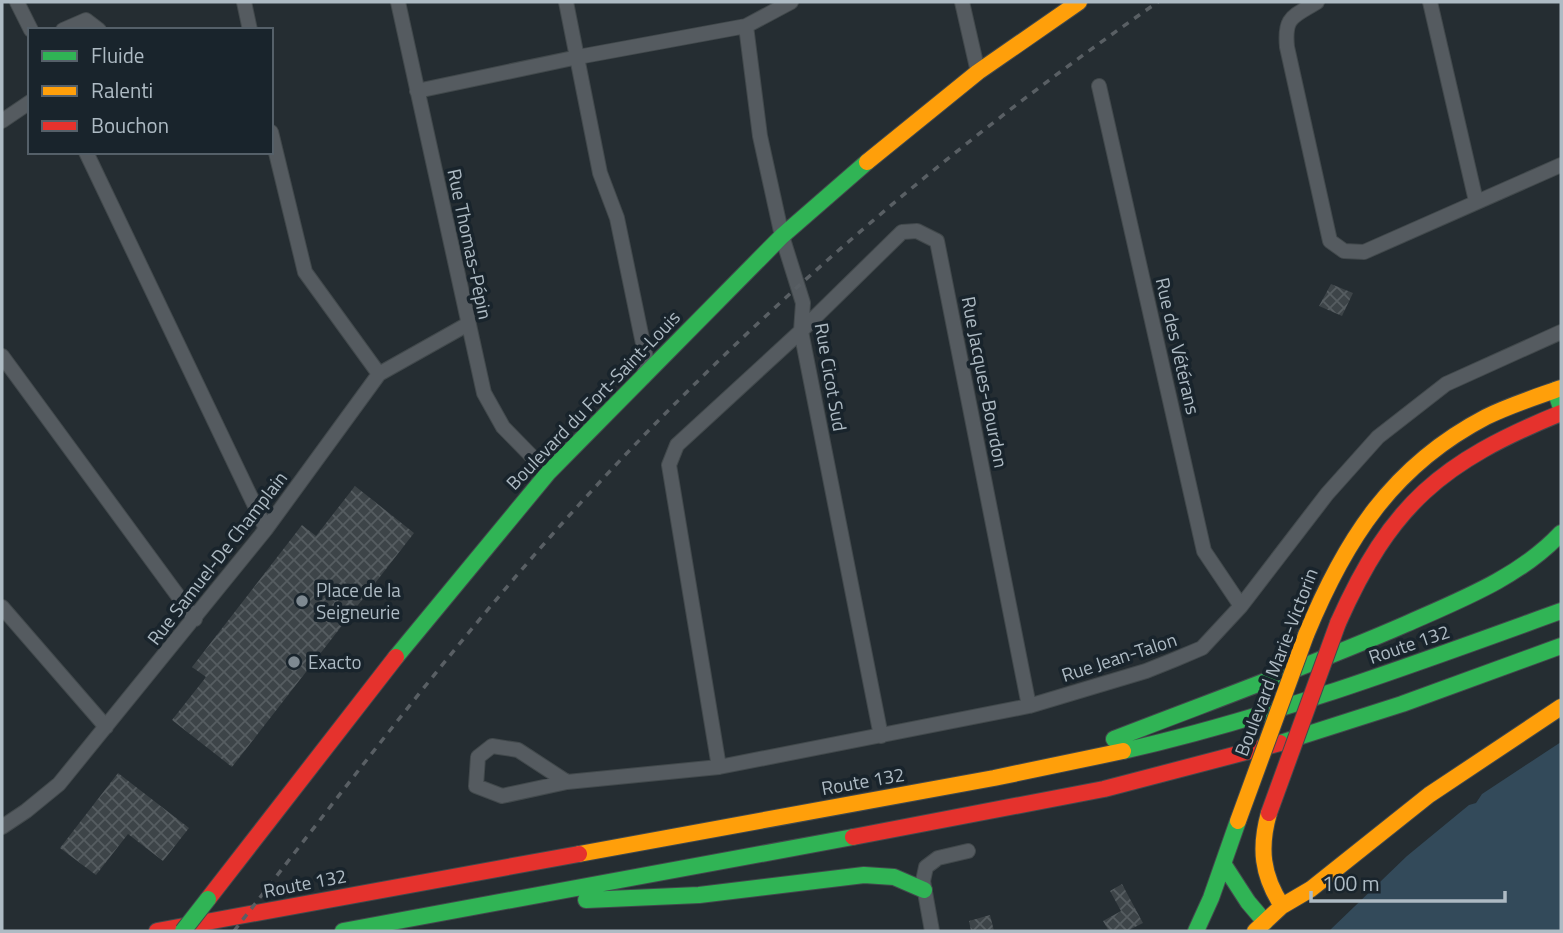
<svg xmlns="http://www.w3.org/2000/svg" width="1563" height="933" font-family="'Titillium Web',sans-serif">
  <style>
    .water { fill: #334a5a }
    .building { fill: url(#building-cross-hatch) }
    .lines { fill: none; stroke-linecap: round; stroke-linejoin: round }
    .street-casing { stroke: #42494c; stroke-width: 16 }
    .fast-casing { stroke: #42494c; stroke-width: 18 }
    .slow-casing { stroke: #42494c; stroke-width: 18 }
    .jam-casing { stroke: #42494c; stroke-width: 18 }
    .street { stroke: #555b60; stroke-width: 14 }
    .fast { stroke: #30b455; stroke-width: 16 }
    .slow { stroke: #ff9f0a; stroke-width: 16 }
    .jam { stroke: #e5322d; stroke-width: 16 }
    .rail { stroke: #595f64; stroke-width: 3.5; stroke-dasharray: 7 7; stroke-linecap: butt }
    .fast-bridge-casing { stroke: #42494c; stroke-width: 18; stroke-linecap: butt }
    .slow-bridge-casing { stroke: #42494c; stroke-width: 18; stroke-linecap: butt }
    .jam-bridge-casing { stroke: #42494c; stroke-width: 18; stroke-linecap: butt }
    .fast-bridge { stroke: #30b455; stroke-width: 16 }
    .slow-bridge { stroke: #ff9f0a; stroke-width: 16 }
    .jam-bridge { stroke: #e5322d; stroke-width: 16 }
    .poi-dot { fill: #7e8991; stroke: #19242c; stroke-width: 2.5 }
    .labels { text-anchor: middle; stroke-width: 7; stroke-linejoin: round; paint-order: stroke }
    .street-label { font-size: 19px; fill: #aebbc4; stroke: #19242c }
    .poi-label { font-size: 19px; fill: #aebbc4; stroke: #19242c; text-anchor: start }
  </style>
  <defs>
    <pattern id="building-cross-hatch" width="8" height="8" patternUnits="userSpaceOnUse" patternTransform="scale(1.75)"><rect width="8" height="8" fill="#3d4448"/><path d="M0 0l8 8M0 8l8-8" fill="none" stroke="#565d61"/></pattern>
  </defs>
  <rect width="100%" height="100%" fill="#252d32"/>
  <path class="water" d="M1561,742v189h-232l78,-75 62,-51 7,-2 6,-9z"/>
  <path class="building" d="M1331,284l22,9 -11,23 -23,-10z
    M355,486l59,47 -182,234 -60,-47 34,-43 -14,-10 110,-142 14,11z
    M118,773l71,55 -26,33 -35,-27 -32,41 -36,-27z
    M1122,884l21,39 -16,8h-18l-6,-10 18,-10 -11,-20z
    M990,915l4,16h-23l-2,-10z"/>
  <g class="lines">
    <g class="street-casing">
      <path id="street" d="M17,2l14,28
        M244,2l6,28
        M398,2l86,391 19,34 45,46
        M566,2l34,171 17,45 29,140 -2,19
        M962,2l16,70
        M1317,2c-24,15 -33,14 -30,45l43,194 14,10 20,1 197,-87
        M1430,2l46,199
        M746,26l14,110 22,100 21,67 -2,28 80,405
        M63,30l23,-10 13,10
        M1099,86l105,465 37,55
        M417,91l161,-34 168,-31 45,-24
        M2,121l28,-19
        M271,132l34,140 74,102
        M86,152l180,377
        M2,356l193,263
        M2,607l104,120
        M719,767l-50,-302 8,-20 124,-114 101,-99 15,-1 20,10 92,465
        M567,782l-49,-32 -26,-4 -14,11 -2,29 26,10 65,-14 152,-15 310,-61 117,-35 30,-12 26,-11 39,-42 86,-112 51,-57 68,-53 115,-52
        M2,827l24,-16 33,-27 207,-255 113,-155 89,-50
        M932,931l-9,-50 3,-14 12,-9 30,-7"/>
    </g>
    <g class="fast-casing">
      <path id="fast" d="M1555,390l6,18
        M396,657l152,-184 234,-237 85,-74
        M1114,739c98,-38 196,-73 292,-115 54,-24 114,-47 155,-91
        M1280,743l122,-39 159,-58
        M1123,751c150,-34 294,-88 438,-140
        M1224,865l24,37 17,20
        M586,900l113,-5 165,-20 30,2 30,13
        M343,931l510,-94
        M1196,931l15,-33 27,-77"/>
    </g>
    <g class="slow-casing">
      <path id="slow" d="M867,162l111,-90 101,-70
        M1306,635c39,-95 86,-169 180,-218 24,-12 50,-20 75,-29
        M579,854l415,-76 129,-27
        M1282,906l29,-17 118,-94 132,-88
        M1255,931l27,-25c-20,-31 -23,-58 -13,-93"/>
    </g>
    <g class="jam-casing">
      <path id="jam" d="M1338,623c53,-119 103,-161 223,-210
        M853,837l251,-48 176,-46
        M208,899l188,-242
        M157,931l422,-77"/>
    </g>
    <use href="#street" class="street"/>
    <use href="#fast" class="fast"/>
    <use href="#slow" class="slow"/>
    <use href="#jam" class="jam"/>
    <path class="rail" d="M234,931c122,-157 241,-316 377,-461 164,-175 350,-332 547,-468"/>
    <g class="fast-bridge-casing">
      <path id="fast-bridge" d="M183,931l25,-32"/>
    </g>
    <g class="slow-bridge-casing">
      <path id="slow-bridge" d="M1238,821l68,-186"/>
    </g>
    <g class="jam-bridge-casing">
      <path id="jam-bridge" d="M1269,813l69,-190"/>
    </g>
    <use href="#fast-bridge" class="fast-bridge"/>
    <use href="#slow-bridge" class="slow-bridge"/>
    <use href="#jam-bridge" class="jam-bridge"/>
  </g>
  <g class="poi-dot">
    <circle cx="302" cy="601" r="7"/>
    <circle cx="294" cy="662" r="7"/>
  </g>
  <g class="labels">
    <g class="street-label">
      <text transform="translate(470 244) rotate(78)" y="7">Rue Thomas-Pépin</text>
      <text transform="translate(1178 346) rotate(77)" y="7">Rue des Vétérans</text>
      <text transform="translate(831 377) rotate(80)" y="7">Rue Cicot Sud</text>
      <text transform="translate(985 382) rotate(79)" y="7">Rue Jacques-Bourdon</text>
      <text transform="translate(593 400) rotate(-46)" y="7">Boulevard du Fort-Saint-Louis</text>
      <text transform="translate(217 558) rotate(-52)" y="7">Rue Samuel-De Champlain</text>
      <text transform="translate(1409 644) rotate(-19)" y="7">Route 132</text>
      <text transform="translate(1119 657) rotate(-18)" y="7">Rue Jean-Talon</text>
      <text transform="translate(1276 662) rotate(-69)" y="7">Boulevard Marie-Victorin</text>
      <text transform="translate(863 781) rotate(-10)" y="7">Route 132</text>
      <text transform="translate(305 883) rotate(-11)" y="7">Route 132</text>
    </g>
    <g class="poi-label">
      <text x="316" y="597">Place de la<tspan x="316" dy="22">Seigneurie</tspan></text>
      <text x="308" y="669">Exacto</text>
    </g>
  </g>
  <rect width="1563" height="933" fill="none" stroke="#aebbc4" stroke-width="7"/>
  <rect x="28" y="28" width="245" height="126" fill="#19242c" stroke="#556069" stroke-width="2"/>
  <rect x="42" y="51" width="35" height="10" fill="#30b455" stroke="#556069" stroke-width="2"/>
  <text x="91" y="63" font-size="21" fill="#aebbc4">Fluide</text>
  <rect x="42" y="86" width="35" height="10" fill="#ff9f0a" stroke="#556069" stroke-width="2"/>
  <text x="91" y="98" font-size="21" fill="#aebbc4">Ralenti</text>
  <rect x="42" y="121" width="35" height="10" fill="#e5322d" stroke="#556069" stroke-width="2"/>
  <text x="91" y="133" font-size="21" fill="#aebbc4">Bouchon</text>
  <path d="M1311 891v10h194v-10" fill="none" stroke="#aebbc4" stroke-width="3.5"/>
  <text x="1322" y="891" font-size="21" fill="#aebbc4" stroke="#19242c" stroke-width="5" paint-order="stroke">100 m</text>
</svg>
